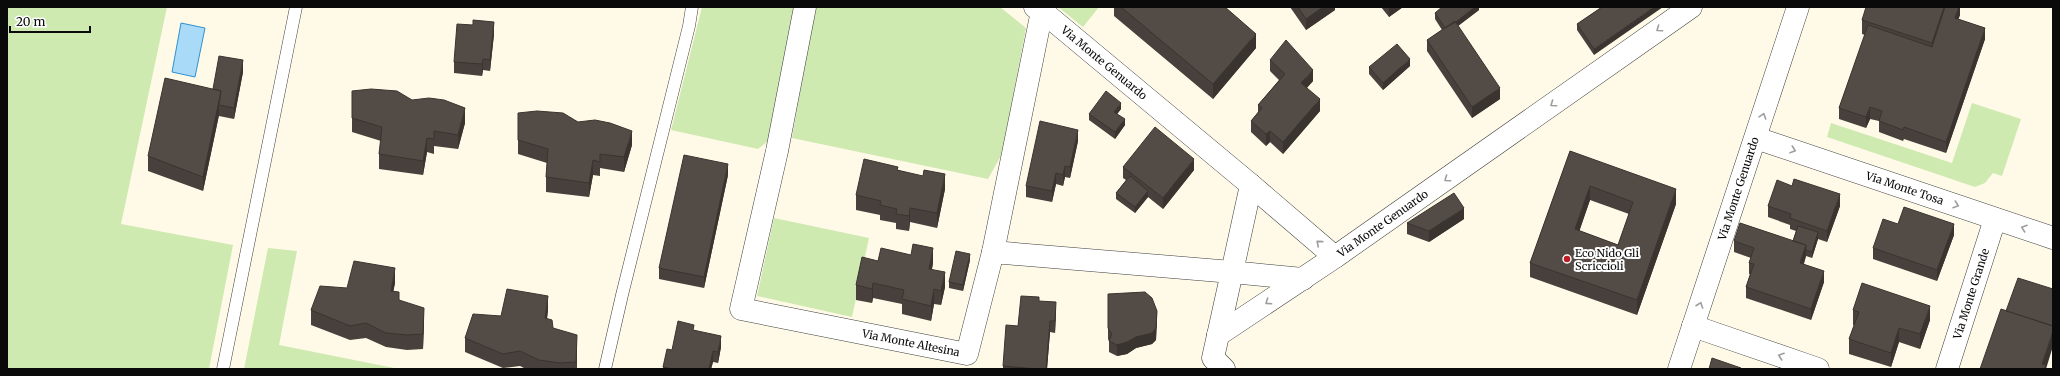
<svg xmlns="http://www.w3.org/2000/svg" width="2060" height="376" font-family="Merriweather,serif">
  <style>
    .green { fill: #ceeab0 }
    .water { fill: #a9dbf8; stroke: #2e91d2 }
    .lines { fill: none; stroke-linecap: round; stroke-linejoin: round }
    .lane-casing { stroke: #3d3d3d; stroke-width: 13 }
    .street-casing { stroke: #3d3d3d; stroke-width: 23 }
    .lane { stroke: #fff; stroke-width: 12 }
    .street { stroke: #fff; stroke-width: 22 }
    .wall { fill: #47403c; fill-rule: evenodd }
    .shaded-wall { fill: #3a3431 }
    .building { fill: #534b46; stroke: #3a3431; fill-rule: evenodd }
    .oneway { stroke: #9d9d9d }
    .poi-dot { fill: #bd1e26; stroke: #fff; stroke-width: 1.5 }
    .labels { text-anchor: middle; stroke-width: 4; stroke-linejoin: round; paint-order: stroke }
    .street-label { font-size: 11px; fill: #0a0a0a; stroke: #fff }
    .poi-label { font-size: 11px; fill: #0a0a0a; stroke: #fff; text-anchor: start }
  </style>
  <rect width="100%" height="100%" fill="#fffae7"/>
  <path class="green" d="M7,7h160l-46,217 112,21 -24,124h-202z
    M702,7h99l-33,134 -10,8 -87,-19z
    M815,7h185l26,21 -24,126 -14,25 -196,-41z
    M1058,7h41l-16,20z
    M1972,103l49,16 -19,57 -9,-3 -8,10 -10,4 -148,-50 4,-14 121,40z
    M774,218l95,20 -17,79 -95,-21z
    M268,248l29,3 -18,94 120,24h-155z"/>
  <path class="water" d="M181,23l24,5 -10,49 -23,-5z"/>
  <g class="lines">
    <g class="lane-casing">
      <path id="lane" d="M223,369l73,-362
        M605,369l17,-74 67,-269 3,-19"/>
    </g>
    <g class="street-casing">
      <g id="street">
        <path id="s1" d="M805,7l-28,144 -36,158 226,45 26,-102 239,20 -19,86 11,11"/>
        <path id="s2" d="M1035,7l7,4 209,174 84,72 356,-250"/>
        <path id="s3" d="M1756,138l297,100"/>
        <path d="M1251,185l-19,87 71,7"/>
        <path d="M993,252l49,-241"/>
        <path d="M1693,326l125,43"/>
        <path d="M1218,335l117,-78"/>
        <path id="s4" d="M1679,369l119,-362"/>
        <path id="s5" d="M1947,369l48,-150"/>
      </g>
    </g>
    <use href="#lane" class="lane"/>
    <use href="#street" class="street"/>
  </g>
  <path class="wall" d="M1114,7h111l31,41 -43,51 -99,-83z
    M1290,7h45v3l-29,20z
    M1381,7h22l-14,10z
    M1479,7v3l-21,16 42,73 -28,19 -45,-67v-11l15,-10 -7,-11v-6z
    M1602,7l-8,48 -17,-25v-6z
    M1960,7v8l-2,4 27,20 -39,114 -42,-14 -1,2 -24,-9v-11l-9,-2 -4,9 -27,-9v-11l26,-73 -3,-1v-14z
    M494,34l-4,37 -7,-1 -1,6 -28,-3v-11z
    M1270,60l43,21 -7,7 14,23 -37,43 -13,-12 -4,4 -15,-14v-11l7,-9v-7l21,-25 -9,-9z
    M1410,66l-27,24 -14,-16v-7z
    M243,72l-9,47 -15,-3v-1l-16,76 -55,-20v-15l65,-67z
    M352,91l60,9 53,23 -7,26 -24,-3v8l-7,-2 -4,23 -44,-6v-15l2,-13 -29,-9z
    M1121,109l-4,5 8,11 -10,14 -26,-19v-6z
    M518,113l60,9 54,23 -8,27 -24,-4v8l-7,-1 -4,22 -43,-5v-15l1,-14 -29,-9z
    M1078,141l-8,37 -5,-1 -2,9 -7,-2 -4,18 -26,-5v-11z
    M1570,151l106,53 -39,111 -107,-38v-14zM1590,200l39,14 -11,31 -39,-14z
    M1123,167l71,3 -31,39 -15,-12 -13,16 -19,-14v-6l10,-13 -3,-2z
    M898,170l47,19 -8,39 -27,-6 -1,9 -13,-2v-6l-16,-3v-5l-24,-5v-15z
    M728,175l-24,113 -45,-9v-11z
    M1768,206h72l-13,36 -9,-3 -6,19 -6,-2 -2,8 20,18 -13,38 -65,-22v-11l4,-13h-1v-11l2,-5 -17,-6v-11h59l3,-10 -6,-2v-4l-22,-8z
    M1464,219l-35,23 -22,-8v-11z
    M1898,224l56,11 -17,46 -64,-22v-11z
    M970,260l-7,31 -14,-3v-6z
    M878,261l55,2 -1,6 13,18 -4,18 -7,-1 -3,17 -29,-7v-10l-29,-6 -1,5 -16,-3v-15z
    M395,283l-2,8 6,9 25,22 -1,27 -16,1 -21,-3 -20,-9 -16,2 -39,-15v-15l36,-22z
    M1108,294l49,28 -1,18 -4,4 -16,4 -9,6 -10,2 -8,-4v-11l-1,-2z
    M1039,301l17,12 -1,20 -5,-1 -3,37h-44v-3l15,-40z
    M548,310l-1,9 6,9 24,22v19h-51l-6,-3 -17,2 -38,-16v-14l36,-22z
    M1853,310l77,10 -10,29 -21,-7 -8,25 -42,-13v-15l5,-14h-1z
    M694,330l27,17 -3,16 -5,-1 -2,7h-48v-2l9,-17z"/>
  <path class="shaded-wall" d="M1323,7h12v3l-29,20v-11z
    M1389,7h14l-14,10z
    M1475,7h4v3l-33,25v-6z
    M1654,7h9l-69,48v-6z
    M1944,7h5l-17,51v-15z
    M1959,7h1v8l-5,14v-11z
    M494,22v12l-4,37v-11z
    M1985,28v11l-39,114v-11z
    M1256,34v14l-43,51v-15z
    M483,59v11l-1,6v-12z
    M1410,59v7l-27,24v-7z
    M243,60v12l-9,47v-11z
    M1313,70v11l-12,14v-12z
    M1500,88v11l-28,19v-11z
    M221,91v14h-2v10l-16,76v-14z
    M1320,99v12l-37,43v-12z
    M1121,103v6l-7,9v-6z
    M1870,107v12l-4,9v-11z
    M465,108v15l-7,26v-14z
    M1125,119v6l-10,14v-7z
    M1078,130v11l-8,37v-11z
    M632,131v14l-8,27v-15z
    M1270,131v11l-4,4v-12z
    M427,138v14l-4,23v-14z
    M1194,159v11l-31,39v-11z
    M593,160v15l-4,22v-14z
    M728,164v11l-24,113v-11z
    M1065,166v11l-2,9v-11z
    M1056,173v11l-4,18v-11z
    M945,174v15l-8,39v-15z
    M1590,186v14l-15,44v-15z
    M1676,189v15l-39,111v-15z
    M1148,191v6l-13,16v-6z
    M1840,194v12l-13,36v-11z
    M910,208v14l-1,9v-15z
    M1464,208v11l-35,23v-11z
    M1954,224v11l-17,46v-11z
    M1818,232v7l-6,19v-6z
    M1806,245v11l-6,18v-11z
    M933,248v15l-4,20v-14z
    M970,254v6l-7,31v-6z
    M395,268v15l-4,22v-14z
    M1824,271v11l-13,38v-11z
    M945,272v15l-4,18v-14z
    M873,283v15l-1,5v-14z
    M934,289v15l-3,17v-15z
    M548,296v14l-3,23v-15z
    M1056,302v11l-1,20v-12z
    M1930,306v14l-10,29v-15z
    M424,308v14l-1,27v-15z
    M1157,311l-1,29 -4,4 -16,4 -9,6 -10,2v-11z
    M1050,321v11l-3,37h-1z
    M1899,328v14l-8,25v-14z
    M2053,331v15l-7,23h-4v-5z
    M577,335v15l-1,19v-7z
    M721,336v11l-3,16v-11z
    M713,351v11l-2,7h-2z"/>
  <path class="building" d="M1121,7h104l31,27 -43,50z
    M1298,7h25l-17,12z
    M1442,7h33l-19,15 -11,6 -10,-15z
    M1602,7h52l-60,42 -17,-25z
    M1866,7h78l-12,36 -70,-23z
    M1945,7h14l-4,11 30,10 -39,114 -42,-15 -1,3 -24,-9 3,-10 -12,-4 -4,10 -27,-9 29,-83 64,22z
    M473,20l21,2 -4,38 -7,-1 -1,5 -28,-2 3,-38 16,1z
    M1455,21l45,67 -28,19 -45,-67z
    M1286,40l27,30 -12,13 19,16 -37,43 -13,-11 -4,3 -15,-13 11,-13 -4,-3 27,-31 -15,-14z
    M1397,44l13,15 -27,24 -14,-16z
    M219,56l24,4 -9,48 -15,-3 2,-14 -8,-2z
    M165,78l56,13 -18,86 -55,-21z
    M371,89l26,2 15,9 17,-2 15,2 21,8 -7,27 -24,-4v8l-7,-1 -4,23 -44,-7 3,-27 -30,-9v-27z
    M1106,91l15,12 -7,9 11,7 -10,13 -26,-18z
    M537,111l26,2 15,9 17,-2 15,3 22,8 -8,26 -24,-3v8l-7,-2 -4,23 -43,-6 2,-28 -30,-9v-27z
    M1040,121l38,9 -8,37 -5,-1 -2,9 -7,-2 -4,18 -26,-5z
    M1155,127l39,32 -31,39 -40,-31z
    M1570,151l106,38 -39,111 -107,-37zM1590,186l43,16 -15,43 -43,-16z
    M684,155l44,9 -24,113 -45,-9z
    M864,159l34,8 -1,3 26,6 1,-6 21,4 -8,39 -27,-5 -1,8 -13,-2 1,-5 -17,-4 1,-4 -25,-6z
    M1130,176l18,15 -13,16 -19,-14z
    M1794,179l46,15 -13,37 -37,-13 1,-4 -23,-8 9,-26 15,6z
    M1454,193l10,15 -35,23 -22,-8z
    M1904,207l50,17 -17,46 -64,-22 10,-29 15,5z
    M1740,223l66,22 -6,18 24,8 -13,38 -65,-22 8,-23 -5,-1 5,-15 -20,-7z
    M1798,226l20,6 -6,20 -6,-2v-5l-13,-4z
    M913,244l20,4 -4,21 16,3 -4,19 -7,-2 -3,17 -29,-7 2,-9 -31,-7 -1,6 -16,-4 6,-28 16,4 3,-13 30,7z
    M956,251l14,3 -7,31 -14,-3z
    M354,261l41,7 -4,23 8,1v8l25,8 -1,26 -16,1 -21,-2 -20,-10 -16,3 -39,-16 9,-24 27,2z
    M2018,278l35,11v37l-47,-15z
    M1862,283l68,23 -10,28 -21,-6 -8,25 -42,-14 10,-27 -6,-2z
    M507,289l41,7 -3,22 7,2 1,8 24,7 -1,27 -16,1 -21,-3 -19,-9 -17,3 -38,-16 8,-24 28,2z
    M1145,292l7,6 5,13 -1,17 -4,5 -16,4 -9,5 -10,3 -8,-4 3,-7 -4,-6v-34z
    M1021,296l18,1v4l17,1 -1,19h-5l-4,48h-9l-34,-3 3,-41 12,1z
    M2001,309l52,17v5l-11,33 4,1 -2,4h-64z
    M678,321l16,4 -1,5 28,6 -3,16 -5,-1 -4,18h-36l-10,-2 4,-18 5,1z
    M1712,358l29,10 -1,1h-31z"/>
  <defs><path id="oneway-chevron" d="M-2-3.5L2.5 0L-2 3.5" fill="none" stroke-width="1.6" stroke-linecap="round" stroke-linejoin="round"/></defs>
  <g class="oneway">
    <use href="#oneway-chevron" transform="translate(1659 29) rotate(145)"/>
    <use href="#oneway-chevron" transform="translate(1553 104) rotate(145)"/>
    <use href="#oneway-chevron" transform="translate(1763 116) rotate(-72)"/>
    <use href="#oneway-chevron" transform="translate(1793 150) rotate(19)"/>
    <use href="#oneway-chevron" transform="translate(1447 179) rotate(145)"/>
    <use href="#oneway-chevron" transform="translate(1956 205) rotate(19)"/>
    <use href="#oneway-chevron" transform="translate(2024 228) rotate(-161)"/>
    <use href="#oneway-chevron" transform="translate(1319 243) rotate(-139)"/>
    <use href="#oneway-chevron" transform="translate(1268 302) rotate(146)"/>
    <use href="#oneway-chevron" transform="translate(1700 305) rotate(-71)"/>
    <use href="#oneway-chevron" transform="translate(1781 356) rotate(-161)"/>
  </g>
  <circle class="poi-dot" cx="1567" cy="259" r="4"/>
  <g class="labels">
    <g class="street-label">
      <text dy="4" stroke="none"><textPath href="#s2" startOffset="89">Via Monte Genuardo</textPath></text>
      <text dy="4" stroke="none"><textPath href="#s4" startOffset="190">Via Monte Genuardo</textPath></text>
      <text dy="4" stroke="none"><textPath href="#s3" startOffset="157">Via Monte Tosa</textPath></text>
      <text dy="4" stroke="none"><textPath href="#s2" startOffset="449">Via Monte Genuardo</textPath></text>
      <text dy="4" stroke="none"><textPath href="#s5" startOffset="79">Via Monte Grande</textPath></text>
      <text dy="4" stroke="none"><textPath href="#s1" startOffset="482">Via Monte Altesina</textPath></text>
    </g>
    <g class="poi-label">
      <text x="1575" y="257">Eco Nido Gli<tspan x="1575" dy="13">Scriccioli</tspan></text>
    </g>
  </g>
  <rect width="2060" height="376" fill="none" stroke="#0a0a0a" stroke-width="16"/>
  <path d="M10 26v6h80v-6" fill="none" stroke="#0a0a0a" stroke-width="2"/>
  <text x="16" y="26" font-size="12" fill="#0a0a0a" stroke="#ffffff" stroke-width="3" paint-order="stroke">20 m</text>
</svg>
